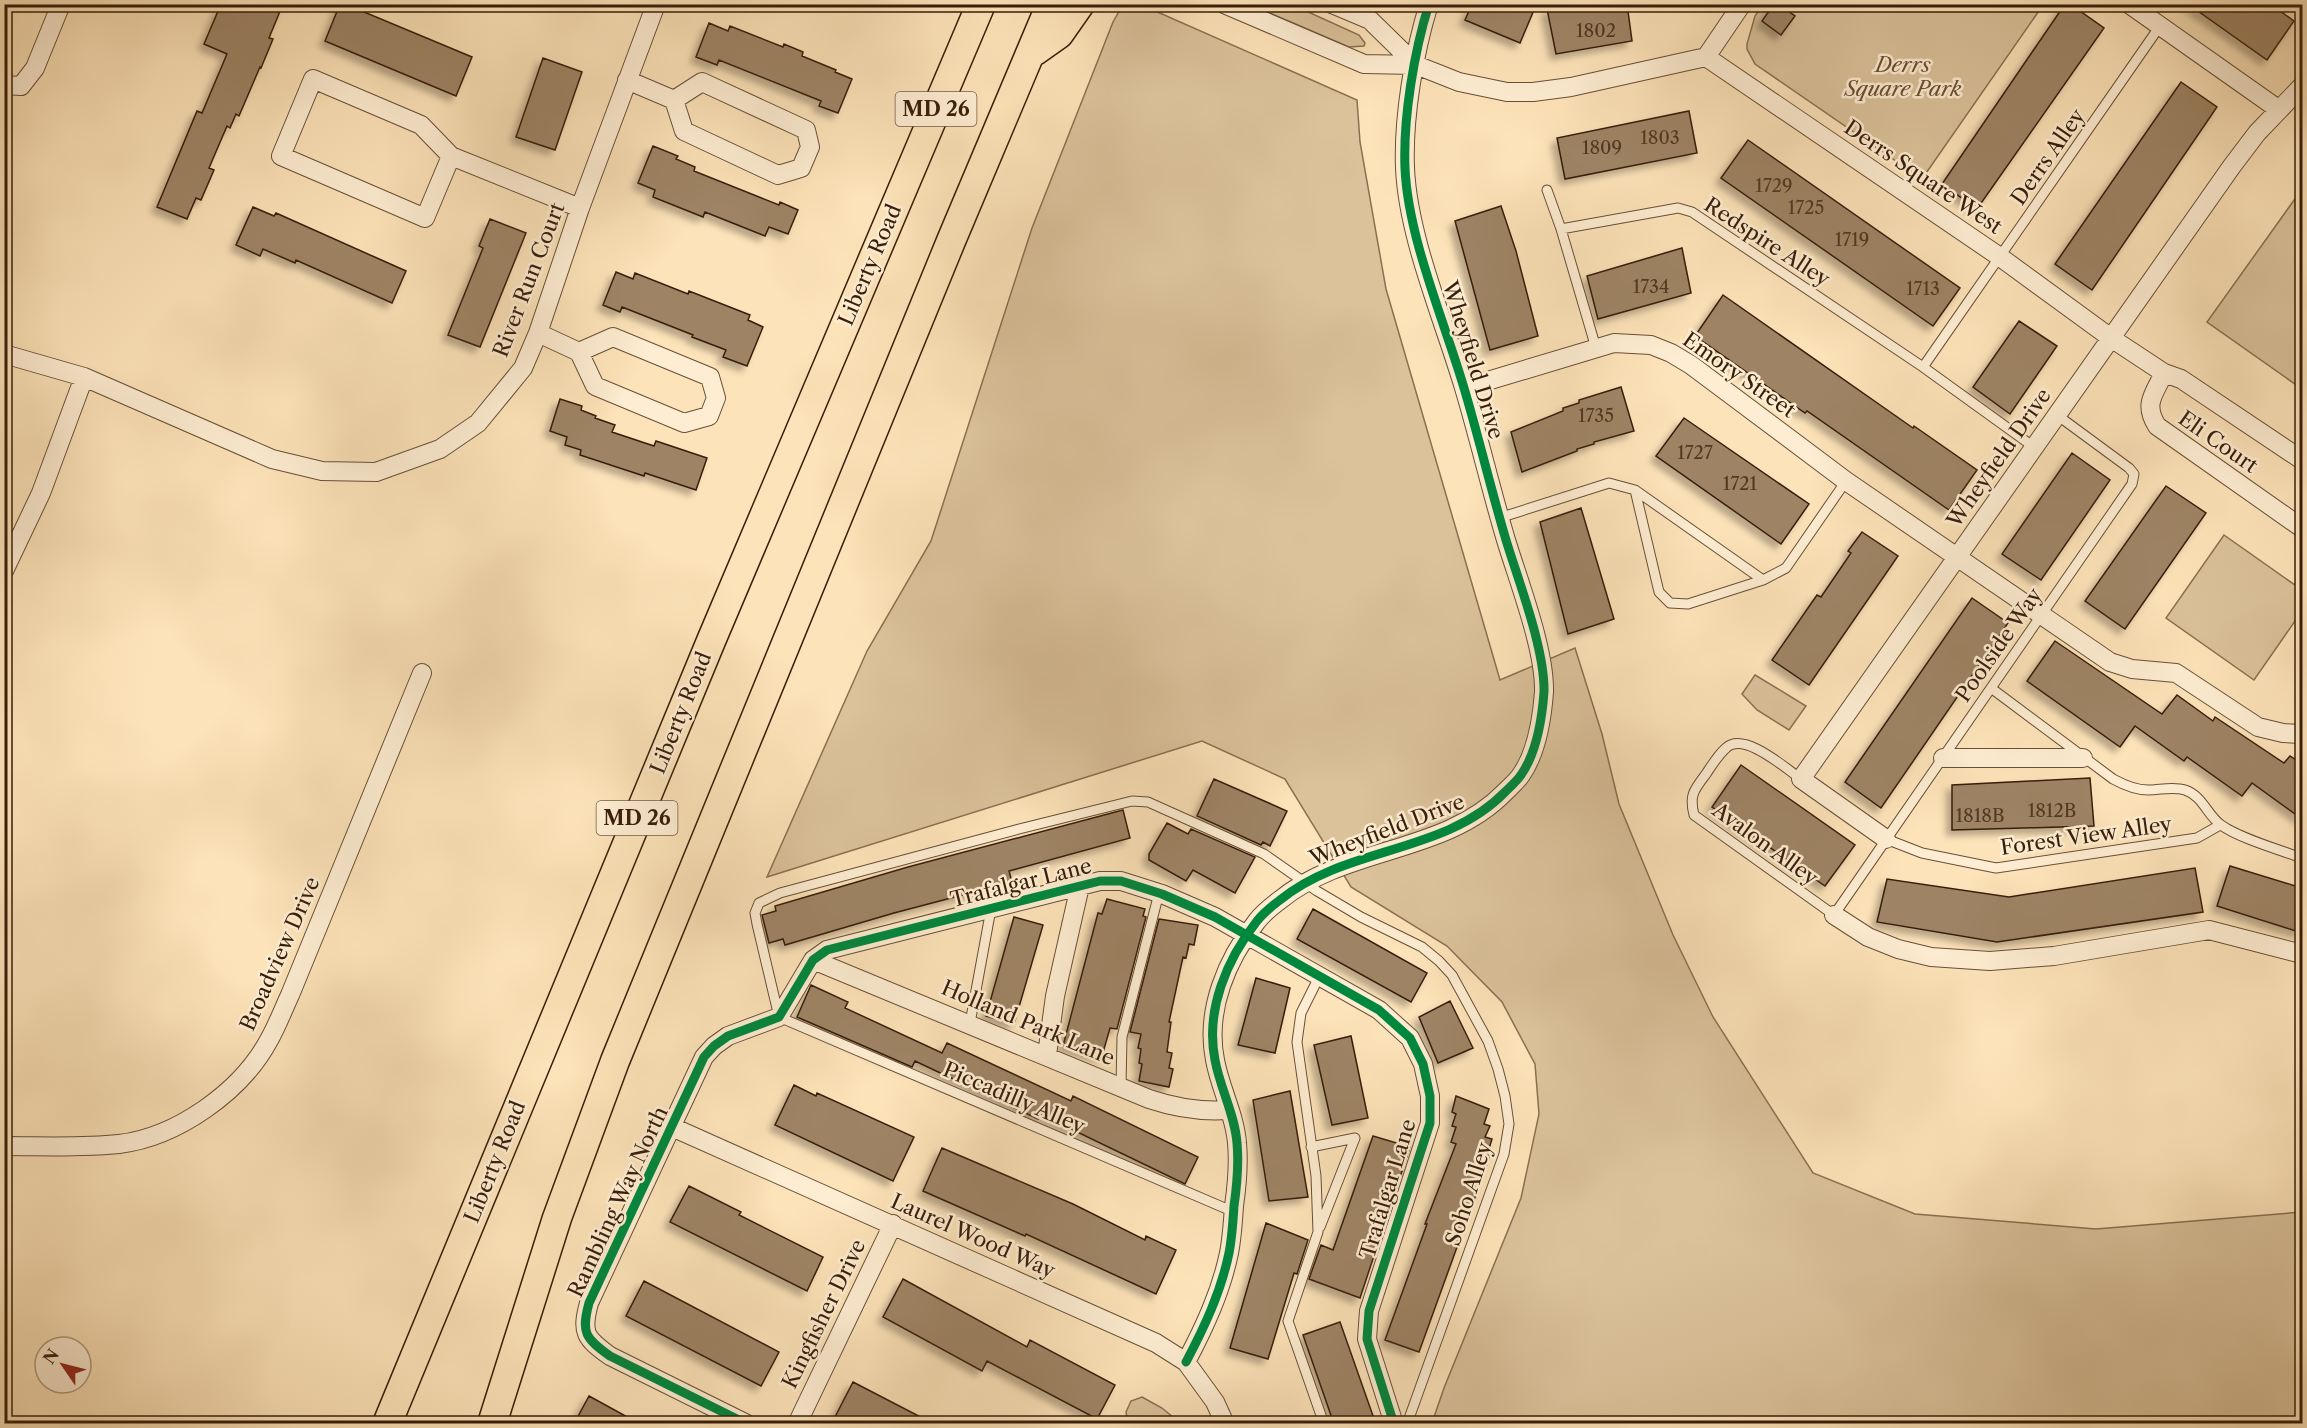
<svg xmlns="http://www.w3.org/2000/svg" width="2307" height="1428" font-family="'Libre Caslon Text',serif">
  <style>
    .green { fill: #dbc29b; stroke: #897052; stroke-width: 1.5 }
    .building { fill: #9e8465; stroke: #371e0a; stroke-width: 1.5; filter: url(#shadow) }
    .lines { fill: none; stroke-linecap: round; stroke-linejoin: round }
    .service-casing { stroke: #684f36; stroke-width: 11 }
    .minor-casing { stroke: #684f36; stroke-width: 20 }
    .primary-casing { stroke: #371e0a; stroke-width: 31 }
    .service { stroke: #feedd2; stroke-width: 9 }
    .minor { stroke: #feedd2; stroke-width: 18 }
    .primary { stroke: #fde3b9; stroke-width: 28 }
    .cycleway-casing { stroke: #feedd2; stroke-width: 13 }
    .cycleway { stroke: #00873e; stroke-width: 9 }
    .labels { text-anchor: middle; stroke-width: 5; stroke-linejoin: round; paint-order: stroke }
    .number-label { font-size: 18px; fill: #513821 }
    .shield { fill: #feedd2; stroke: #735c46; stroke-width: 1.5 }
    .shield-label { font-size: 20px; font-weight: bold; fill: #371e0a }
    .park-label { font-size: 21px; font-style: italic; fill: #684f36; stroke: #feedd2 }
    .street-label { font-size: 21px; fill: #371e0a; stroke: #feedd2 }
  </style>
  <defs>
    <filter id="shadow"><feDropShadow dx="-5.5" dy="5.5" stdDeviation="3" flood-color="#0004"/></filter>
  </defs>
  <rect width="100%" height="100%" fill="#fde3b9"/>
  <filter id="stains"><feTurbulence type="fractalNoise" baseFrequency=".00333" numOctaves="4"/><feColorMatrix values="0 0 0 0 .2 0 0 0 0 .09 0 0 0 0 .02 0 0 0 .5 -.17"/></filter>
  <radialGradient id="worn" r=".72"><stop offset=".6" stop-color="#630" stop-opacity="0"/><stop offset="1" stop-color="#630" stop-opacity=".3"/></radialGradient>
  <path class="green" d="M1251,5h42l66,30 6,8 -1,3 -15,1z
    M1763,5h280l-121,174 -167,-115 -8,-15v-5l8,-28z
    M1122,6l31,4 204,90 3,42 26,147 114,391 75,-32 27,86 17,70 54,131 40,82 100,156 102,41 181,15 206,-17v211h-870l12,-35 77,-190 18,-84 -4,-50 -33,-62 -55,-56 -96,-59 -66,-108 -83,-38 -435,136 100,-226 64,-110 101,-313 81,-206z
    M2302,189v200l-95,-67z
    M2224,535l78,55v21l-48,69 -88,-62z
    M1755,675l51,31 -17,24 -32,-20 -15,-16z
    M1142,1397l20,11 18,15h-52l-2,-11 5,-11z"/>
  <path class="building" d="M221,4h62l-14,34 4,1 -12,29 -1,-1 -21,49 -3,-2 -6,14 -3,-2 -18,42 5,2 -13,30 -5,-2 -9,21 -30,-12 40,-96 5,2 25,-59 -23,-10z
    M340,4h5l127,53 -16,39 -131,-55z
    M1472,4h48l14,6 -14,33 -55,-23z
    M1582,4h45l5,37 -76,13 -9,-45z
    M1774,4h4l17,12 -14,19 -19,-14z
    M2065,4h5l34,24 -127,181 -35,-25z
    M2188,4h82l24,17 -27,39z
    M709,23l19,8 2,-5 53,21 1,-3 19,8 -1,4 34,14 -1,2 17,7 -14,34 -19,-7 2,-5 -102,-41 -2,5 -21,-8z
    M543,58l39,14 -27,78 -39,-13z
    M2181,82l36,25 -125,183 -37,-26z
    M1689,111l8,42 -132,26 -8,-41z
    M1748,140l212,148 -27,38 -212,-148z
    M653,146l25,10 -2,3 19,8 -1,4 85,34 1,-3 18,8 -10,24 -19,-7 -4,9 -60,-24 -2,5 -50,-20 2,-7 -17,-7z
    M1501,206l15,45 22,85 -48,14 -35,-129z
    M253,207l21,9 2,-3 130,58 -14,32 -96,-43 -1,3 -32,-14 -3,7 -24,-11z
    M490,219l36,14 -46,114 -32,-12 35,-87 -4,-2z
    M1682,248l9,45 -93,26 -11,-43z
    M616,272l17,7 2,-6 53,21 1,-3 61,24 -2,5 15,7 -16,39 -24,-9 3,-7 -34,-13 1,-2 -71,-28 -2,5 -17,-7z
    M1723,295l190,133 1,-2 63,44 -28,40 -142,-99 -2,2 -110,-77z
    M2019,321l38,25 -47,68 -37,-27z
    M1621,387l13,44 -40,11v2l-17,5v2l-55,21 -11,-40 52,-21v-3l16,-5v-3z
    M560,399l22,7 -1,4 15,6 -1,2 20,7 -3,7 42,14 2,-5 51,17 -11,32 -51,-17 -1,3 -64,-21 1,-5 -16,-5 2,-8 -17,-6z
    M1684,418l125,86 -28,40 -125,-88z
    M2072,453l38,27 -69,100 -39,-26z
    M2166,486l40,27 -81,116 -40,-28z
    M1581,508l33,111 -46,15 -28,-112z
    M1862,532l36,24 -89,129 -37,-25 45,-65 4,2 30,-44 -3,-2z
    M1972,598l36,25 -127,185 -36,-26z
    M2055,641l107,73 15,-19 36,26 2,-4 69,46 6,-7 12,8v55l-50,-36 -10,13 -55,-39 -3,4 -49,-35 -15,21 -93,-66z
    M1741,765l114,80 -30,41 -113,-79z
    M2090,778l4,48 -142,4v-45z
    M1214,779l73,32 -17,35 -7,-4 -2,3 -64,-29z
    M1123,810l7,28 -121,33 3,11 -118,31 -109,32 -2,-6 -14,4 -7,-28 14,-4 -1,-5 133,-39z
    M1167,823l21,11 3,-5 64,28 -20,36 -42,-23 -7,11 -37,-21v-6z
    M2230,866l72,22v45l-85,-27z
    M2195,868l8,44 -206,30 -120,-20 10,-43 122,18z
    M1107,899l38,10 -2,7 3,1 -29,112 -7,-1 -8,28 -39,-10 35,-133 4,1z
    M1313,909l114,64 -16,29 -114,-63z
    M1014,917l29,8 -29,99 -28,-8z
    M1159,919l39,6 -4,20 -5,-1 -3,14 -3,-1 -14,65h2l-4,30 5,1 -3,15 4,1 -4,18 -30,-6 3,-17 -3,-1 2,-14 -3,-1 3,-14 -11,-2z
    M1256,978l34,10 -15,65 -37,-8z
    M811,985l37,17 -3,6 97,45 5,-10 124,58 2,-5 125,61 -13,27 -145,-70 -2,5 -123,-58 -3,6 -115,-50z
    M1450,1001l23,47 -35,15 -19,-46z
    M1351,1036l17,82 -36,7 -18,-80z
    M794,1085l22,11 1,-3 97,44 -21,44 -118,-56z
    M1290,1091l18,106 -39,4 -16,-101z
    M1456,1096l33,13 -5,15 6,2 -5,11 7,2 -5,16 3,1 -71,196 -34,-12 42,-116h-2l31,-80 -5,-2 5,-15 -4,-1 4,-12 -4,-2z
    M1373,1136l37,11 -50,151 -51,-19 12,-34 12,5z
    M942,1148l131,56 72,36 1,-4 30,14 -20,44 -130,-60 -1,2 -102,-45z
    M689,1186l52,26 -2,3 84,42 -16,34 -137,-69z
    M1266,1223l42,17 -11,34 -3,-1 -26,86 -38,-11z
    M903,1279l124,68 3,-7 85,45 -18,34 -110,-58 -5,10 -99,-54z
    M644,1281l135,71 -18,34 -135,-70z
    M1340,1322l32,91 4,11h-42l-31,-89z
    M853,1382l81,42h-86l-13,-7z
    M589,1396l51,28h-66z"/>
  <g class="lines">
    <g class="service-casing">
      <path id="service" d="M1547,190l14,39
        M1596,348l-35,-119 117,-21 14,4 231,155 111,80
        M1923,367l237,-341
        M1635,490l24,102 11,11 18,1 75,-24
        M1499,518l110,-35 26,7 128,90 23,-12 60,-87
        M1991,688l122,91c11,6 22,11 35,11 12,0 25,-4 37,0 18,6 22,25 36,35 18,13 59,25 81,33
        M1801,779c-16,-11 -57,-48 -75,-31 -8,7 -14,17 -20,26 -12,16 -17,21 -12,41l140,100 298,-431 2,-10 -5,-6 -72,-53
        M1886,839l36,14 74,15 201,-30 23,-13
        M1319,977l-18,36 -4,29 19,134 2,56 -30,89 36,103
        M970,1023l21,-114
        M1121,1086l1,-49 37,-144
        M1311,1147l44,-9 -35,89
        M1234,1212l-455,-195 -22,-93 -2,-11 4,-10 21,-10 239,-64 113,-28 16,1 116,52 53,37 44,26 61,30 17,14 13,14 36,66 10,28 7,27 4,28 -5,30 -97,270"/>
    </g>
    <g class="minor-casing">
      <path id="minor" d="M1224,4l140,60 52,1 43,17 48,10h26l38,-5 135,-30
        M1332,4l38,16 46,45
        M2129,4l149,105
        M1706,57l294,200 111,81 53,35
        M1706,57l36,-53
        M313,79l108,46 30,31 -26,62 -144,-62z
        M627,80l47,20 10,31 94,44 23,-7 9,-21 -4,-17 -104,-48 -28,18
        M4,85l17,1 14,-18 26,-64
        M451,156l129,52
        M538,333l41,19 16,34 89,37 25,-7 7,-18 -6,-21 -97,-40 -34,15
        M4,354l80,23 188,82 50,12 54,1 64,-23 38,-26 45,-55 15,-35 42,-125 76,-204
        M1464,388l150,-45 37,2 20,8 20,12 155,116 264,181 22,7 44,4 82,54 25,6 19,1
        M2302,460l-121,-81 -17,-6c-10,21 -21,31 -7,53l145,102
        M4,571l37,-78 43,-116
        M1943,758h140
        M1886,839l-85,-60 431,-613 25,-33 45,-47
        M1834,915l34,22 30,12 33,8 59,4 64,-5 155,-26 93,24
        M813,960l336,139c27,9 51,13 79,11
        M1047,1055l8,-59 25,-110
        M672,1127l484,216 30,19 29,40 10,22
        M4,1146c38,0 77,2 115,-2 58,-7 122,-52 150,-104 8,-14 14,-30 21,-45l132,-322
        M1186,1362c18,-34 35,-70 43,-109 3,-15 4,-32 5,-47 3,-21 5,-42 3,-63 -2,-28 -17,-55 -22,-83 -10,-50 12,-101 42,-139 6,-8 15,-15 23,-21 66,-54 165,-46 225,-108 5,-5 12,-11 16,-17 16,-23 21,-56 23,-83 1,-43 -25,-109 -38,-152 -15,-50 -27,-102 -42,-152 -20,-68 -56,-150 -59,-220 -2,-50 9,-116 24,-164
        M747,1424l-137,-68c-25,-18 -29,-23 -21,-53l115,-246 10,-11 14,-10 51,-19 34,-57 14,-10 253,-64 20,-5h21l41,13 53,23 164,93 31,28 13,26 7,32v27l-61,188 -2,28 27,85
        M797,1424l96,-200"/>
    </g>
    <g class="primary-casing">
      <path id="primary" d="M1035,51l24,-17 21,-30
        M387,1424l324,-783 270,-637
        M492,1424l65,-206 58,-157 336,-820 100,-237"/>
    </g>
    <use href="#service" class="service"/>
    <use href="#minor" class="minor"/>
    <use href="#primary" class="primary"/>
    <g class="cycleway-casing">
      <path id="cycleway" d="M1186,1362c18,-34 35,-70 43,-109 3,-15 4,-32 5,-47 3,-21 5,-42 3,-63 -2,-28 -17,-55 -22,-83 -10,-50 12,-101 42,-139 6,-8 15,-15 23,-21 66,-54 165,-46 225,-108 5,-5 12,-11 16,-17 16,-23 21,-56 23,-83 1,-43 -25,-109 -38,-152 -15,-50 -27,-102 -42,-152 -20,-68 -56,-150 -59,-220 -2,-50 9,-116 24,-164
        M747,1424l-137,-68c-25,-18 -29,-23 -21,-53l115,-246 10,-11 14,-10 51,-19 34,-57 14,-10 253,-64 20,-5h21l41,13 53,23 164,93 31,28 13,26 7,32v27l-61,188 -2,28 27,85"/>
    </g>
    <use href="#cycleway" class="cycleway"/>
  </g>
  <g class="labels">
    <g class="number-label">
      <text x="1596" y="37">1802</text>
      <text x="1660" y="144">1803</text>
      <text x="1602" y="154">1809</text>
      <text x="1774" y="192">1729</text>
      <text x="1806" y="214">1725</text>
      <text x="1852" y="246">1719</text>
      <text x="1651" y="293">1734</text>
      <text x="1923" y="295">1713</text>
      <text x="1596" y="422">1735</text>
      <text x="1695" y="459">1727</text>
      <text x="1740" y="490">1721</text>
      <text x="2052" y="817">1812B</text>
      <text x="1980" y="822">1818B</text>
    </g>
    <g class="shield">
      <rect x="895.5" y="92" width="81" height="34" rx="4.5"/>
      <rect x="596.5" y="801" width="81" height="34" rx="4.5"/>
    </g>
    <g class="shield-label">
      <text x="936" y="116">MD 26</text>
      <text x="637" y="825">MD 26</text>
    </g>
    <g class="park-label">
      <text x="1903" y="72">Derrs<tspan x="1903" dy="24">Square Park</tspan></text>
    </g>
    <g class="street-label">
      <text transform="translate(2048 157) rotate(-55)" y="7">Derrs Alley</text>
      <text transform="translate(1923 177) rotate(34)" y="7">Derrs Square West</text>
      <text transform="translate(1767 242) rotate(33)" y="7">Redspire Alley</text>
      <text transform="translate(870 265) rotate(-67)" y="7">Liberty Road</text>
      <text transform="translate(529 280) rotate(-69)" y="7">River Run Court</text>
      <text transform="translate(1473 360) rotate(73)" y="7">Wheyfield Drive</text>
      <text transform="translate(1739 375) rotate(35)" y="7">Emory Street</text>
      <text transform="translate(2218 442) rotate(35)" y="7">Eli Court</text>
      <text transform="translate(1999 458) rotate(-55)" y="7">Wheyfield Drive</text>
      <text transform="translate(1999 645) rotate(-55)" y="7">Poolside Way</text>
      <text transform="translate(681 713) rotate(-68)" y="7">Liberty Road</text>
      <text transform="translate(1387 830) rotate(-21)" y="7">Wheyfield Drive</text>
      <text transform="translate(2086 836) rotate(-8)" y="7">Forest View Alley</text>
      <text transform="translate(1765 844) rotate(36)" y="7">Avalon Alley</text>
      <text transform="translate(1021 883) rotate(-14)" y="7">Trafalgar Lane</text>
      <text transform="translate(280 954) rotate(-66)" y="7">Broadview Drive</text>
      <text transform="translate(1028 1023) rotate(23)" y="7">Holland Park Lane</text>
      <text transform="translate(1014 1098) rotate(23)" y="7">Piccadilly Alley</text>
      <text transform="translate(495 1162) rotate(-68)" y="7">Liberty Road</text>
      <text transform="translate(1388 1189) rotate(-73)" y="7">Trafalgar Lane</text>
      <text transform="translate(1469 1194) rotate(-72)" y="7">Soho Alley</text>
      <text transform="translate(618 1202) rotate(-65)" y="7">Rambling Way North</text>
      <text transform="translate(973 1236) rotate(24)" y="7">Laurel Wood Way</text>
      <text transform="translate(824 1314) rotate(-64)" y="7">Kingfisher Drive</text>
    </g>
  </g>
  <rect width="2307" height="1428" fill="none" stroke="#fde3b9" stroke-width="24"/>
  <rect x="6" y="6" width="2295" height="1416" fill="none" stroke="#371e0a" stroke-width="3"/>
  <rect x="12" y="12" width="2283" height="1404" fill="none" stroke="#371e0a" stroke-width="1.5"/>
  <g transform="translate(63 1365) rotate(305)"><circle r="28" fill="#feedd2" stroke="#ae9a82" stroke-width="1.5"/>
  <path d="M0-4.5L10 22L0 15L-10 22Z" fill="#8f2418"/>
  <text y="-9" font-size="16" font-weight="bold" text-anchor="middle" fill="#371e0a">N</text>
  </g>
  <rect width="100%" height="100%" filter="url(#stains)"/>
  <rect width="100%" height="100%" fill="url(#worn)"/>
</svg>
